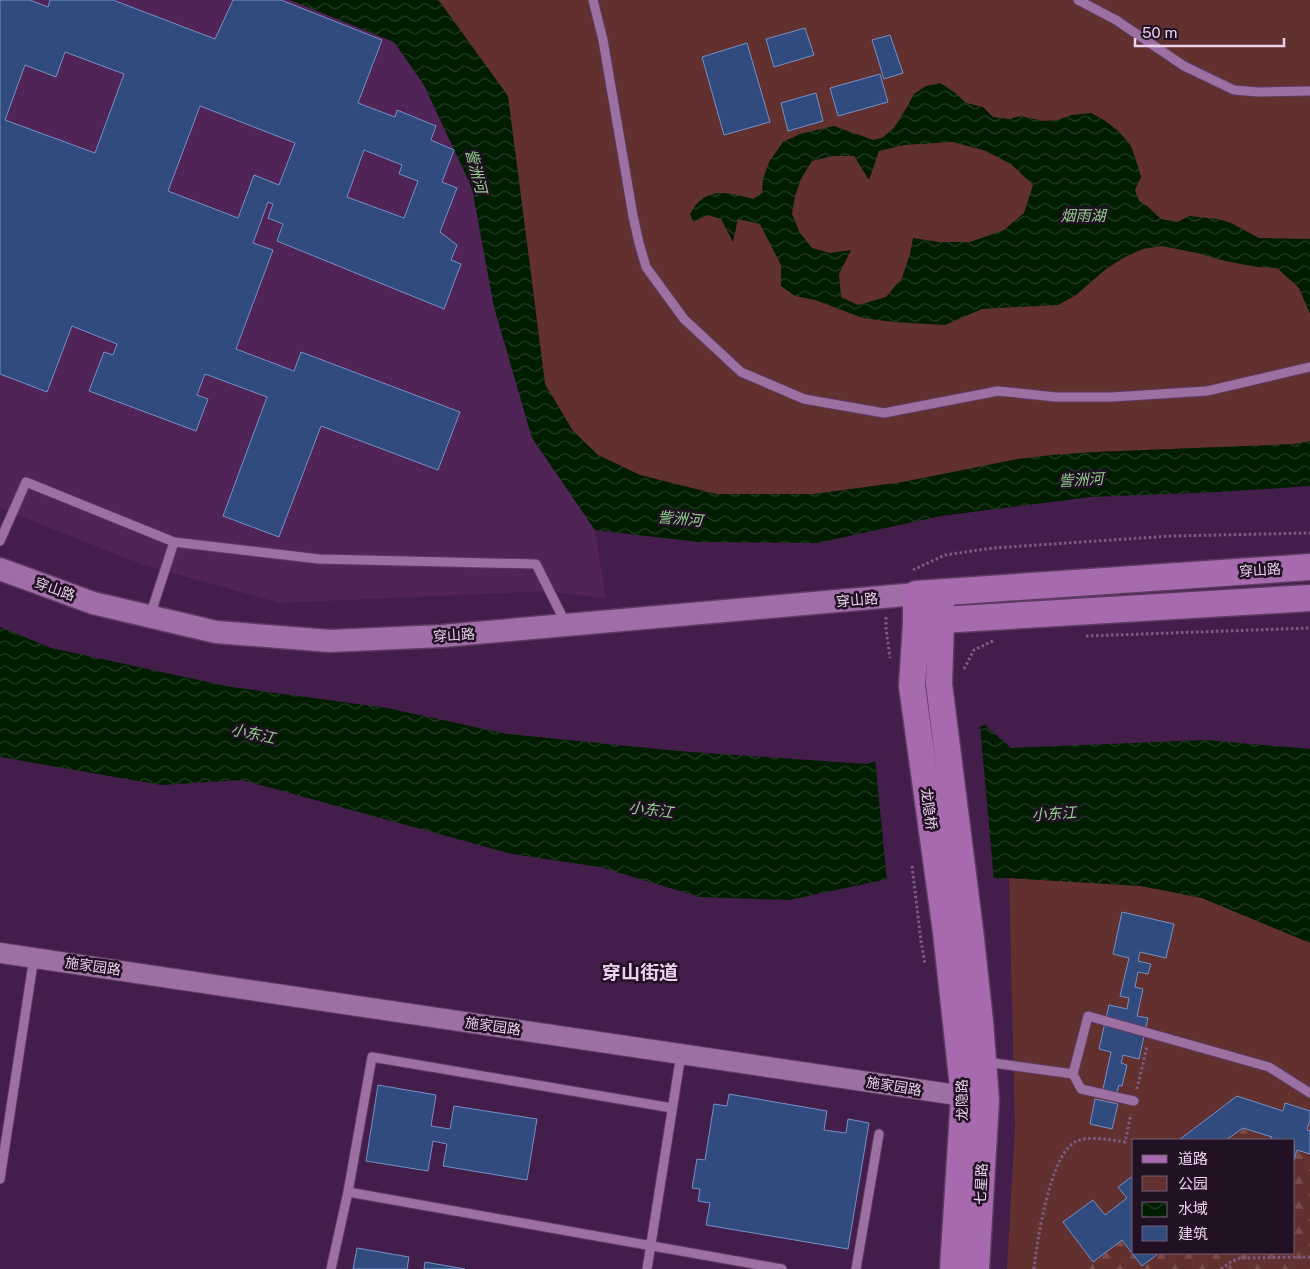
<svg xmlns="http://www.w3.org/2000/svg" width="1310" height="1269" font-family="'Public Sans','Noto Sans SC',sans-serif">
  <style>
    .built { fill: #502456 }
    .green { fill: #62302f; fill-rule: evenodd }
    .forest { fill: url(#forest-firs) }
    .water { fill: url(#water-waves); fill-rule: evenodd }
    .pier { fill: #441e4a }
    .building { fill: #314b7f; stroke: #7591c8; fill-rule: evenodd }
    .lines { fill: none; stroke-linecap: round; stroke-linejoin: round }
    .service-casing { stroke: #5c3a61; stroke-width: 11 }
    .tertiary-casing { stroke: #5c3a61; stroke-width: 22 }
    .secondary-casing { stroke: #5c3a61; stroke-width: 25 }
    .primary-casing { stroke: #5c3a61; stroke-width: 29 }
    .path { stroke: #7d5b82; stroke-width: 3; stroke-dasharray: 2.5 2.5; stroke-linecap: butt }
    .service { stroke: #9c70a1; stroke-width: 9 }
    .tertiary { stroke: #9c70a1; stroke-width: 20 }
    .secondary { stroke: #a16da8; stroke-width: 22 }
    .primary { stroke: #a76aae; stroke-width: 26 }
    .labels { text-anchor: middle; stroke-width: 5; stroke-linejoin: round; paint-order: stroke }
    .street-label { font-size: 14px; fill: #ebd3ee; stroke: #221124 }
    .water-label { font-size: 15px; font-style: italic; fill: #90d48b; stroke: #221124 }
    .district-label { font-size: 19px; font-weight: bold; fill: #ebd3ee; stroke: #221124 }
  </style>
  <defs>
    <pattern id="forest-firs" width="22" height="20" patternUnits="userSpaceOnUse" patternTransform="scale(1.25)"><rect width="22" height="20" fill="#62302f"/><path d="M5 1l3.5 6h-7zM16 11l3.5 6h-7z" fill="#794d4d"/></pattern>
    <pattern id="water-waves" width="16" height="10" patternUnits="userSpaceOnUse" patternTransform="scale(1.25)"><rect width="16" height="10" fill="#001d00"/><path d="M0 5q4-4 8 0t8 0" fill="none" stroke="#253d26"/></pattern>
  </defs>
  <rect width="100%" height="100%" fill="#441e4a"/>
  <path class="built" d="M0,0h290l104,42 30,43 48,103 22,119 38,131 63,92 11,69 -57,-8 -269,12 -139,-39 -141,-56z"/>
  <path class="green" d="M437,0h873v441l-15,3 -200,8 -43,3 -34,4 -115,23 -89,12h-98l-76,-19 -42,-20 -25,-24 -28,-47 -29,-228 -76,-154z
    M1009,878l132,8 61,12 108,45v326h-303l8,-142zM1134,1140h160v113h-160z"/>
  <path class="forest" d="M1243,1128l29,9 -1,3h-45z
    M1297,1150l13,4v115h-223l6,-7 29,-22 20,25 17,-12h135v-93z"/>
  <path class="water" d="M290,0h147l3,2 68,94 37,288 28,47 25,24 42,20 76,19h98l89,-12 115,-23 34,-4 43,-3 200,-8 15,-3v45l-91,6 -128,5 -150,19 -124,27 -118,-1 -104,-12 -63,-92 -38,-131 -22,-119 -48,-103 -30,-43z
    M940,83l14,9 12,11 17,4 10,10 15,2 14,-3 20,5 15,-1 15,-5 19,-2 13,7 13,10 13,14 6,16 5,17 -6,13 4,11 8,5 14,13 17,3 11,-6 29,3 13,4 28,15 51,1v75l-11,-26 -22,-20 -19,-1 -33,-6 -28,-8 -35,-7 -19,3 -20,9 -17,11 -30,26 -18,10 -76,4 -37,16 -51,-3 -31,-4 -48,-18 -20,-4 -14,-10v-21l-21,-41 -22,-5 -5,23 -12,-23 -13,-4 -15,7 -3,-8c3,-5 6,-10 10,-13 15,-14 36,-6 53,-2l9,-6 1,-14 6,-17 14,-20 17,-8 34,-8 39,14 9,-2 12,-10 13,-21 7,-13 12,-8zM953,142l33,9 25,13 22,21 -9,28 -20,17 -34,12h-31l-26,-4 -3,16 -8,24 -16,19 -28,8 -17,-8 -2,-23 12,-24 -21,3 -18,-5 -12,-15 -8,-19 3,-18 7,-19 10,-16 21,-5h21l15,24 10,-29 25,-6z
    M0,627l51,21 180,39 156,21 120,26 171,17 189,13 118,-39 26,23 194,-8 105,9v194l-108,-45 -61,-12 -132,-8 -121,1 -99,21 -89,-3 -100,-30 -88,-13 -270,-74 -81,5 -161,-28z"/>
  <path class="pier" d="M980,725l14,156 -107,1 -12,-124z"/>
  <path class="building" d="M0,0h30l18,7 2,-7h63l102,39 18,-39h48l101,40 -24,63 37,14 2,-7 39,16 -5,14 23,10 -12,32 15,6 -17,44 17,13 -6,15 10,4 -17,45 -167,-68 6,-17 -15,-6 5,-14 -5,-2 -15,41 20,7 -37,99 58,22 7,-19 159,60 -22,58 -117,-44 -42,111 -56,-21 44,-119 -62,-23 -8,21 11,4 -12,32 -107,-40 15,-39 9,3 4,-11 -45,-18 -25,66 -47,-18zM65,52l59,22 -29,79 -90,-33 20,-55 31,12zM200,106l95,37 -16,42 -25,-10 -16,43 -70,-27zM364,150l38,15 -3,9 19,7 -14,37 -57,-21z
    M805,28l9,27 -40,12 -8,-28z
    M890,35l13,38 -19,6 -12,-39z
    M747,43l23,79 -46,13 -22,-78z
    M880,74l8,28 -50,14 -8,-28z
    M816,93l7,28 -35,10 -7,-28z
    M1122,912l52,12 -8,34 -26,-6 -2,9 13,3 -3,10 -10,-2 -3,15 8,2 -6,27 11,2 -9,41 -16,-4 -2,8 6,2 -5,21 -3,-1 -2,8 -14,-4 8,-37 -12,-3 10,-44 18,4 2,-11 -9,-2 9,-38 -16,-4z
    M378,1085l58,10 -5,31 19,3 4,-23 83,13 -10,61 -84,-14 4,-22 -14,-3 -5,30 -62,-10z
    M729,1094l98,17 -3,19 22,3 2,-14 21,4 -21,126 -142,-24 4,-22 -12,-2 2,-12 -8,-1 5,-29 8,1 9,-56 13,2z
    M1237,1096l46,15 2,-8 25,8v9l-3,10 3,1v23l-13,-4 -3,10v-20h-23l1,-3 -29,-9 -17,12h-47z
    M1095,1099l23,5 -6,25 -22,-5z
    M1134,1175v78h25l-17,13 -20,-26 -29,22 -30,-40 30,-22 12,15 22,-17 -9,-11z
    M357,1248l52,9 -2,12h-54z
    M425,1262l40,7h-41z"/>
  <g class="lines">
    <g class="service-casing">
      <path id="service" d="M593,0l10,40 30,176 6,27 7,24 38,52 57,53 63,27 80,14 114,-22 58,6h56l95,-6 103,-24
        M1078,0l38,20 68,46 50,24 24,2 52,-1
        M0,541l26,-59 148,60 -24,74
        M174,542l145,17 217,5 30,60
        M986,1062l87,12 15,-58 181,51 41,26
        M1073,1074l8,15 53,12
        M0,1179l34,-222
        M348,1192l24,-135 300,51
        M331,1269l17,-77 434,77
        M647,1269l34,-215
        M856,1269l23,-135"/>
    </g>
    <g class="tertiary-casing">
      <path id="tertiary" d="M0,953l977,145"/>
    </g>
    <g class="secondary-casing">
      <path id="secondary" d="M0,569l93,34 123,29 114,9 112,-5 474,-42"/>
    </g>
    <g class="primary-casing">
      <path id="primary" d="M941,594v26l-2,64 31,246 10,91 6,79 -10,169
        M924,623l17,-3 369,-22
        M953,1269l11,-173 -18,-164 -34,-246 4,-62v-30l394,-27"/>
    </g>
    <path class="path" d="M913,570l32,-15 48,-7 178,-12 139,-3
      M886,617v11l4,30
      M1086,636l224,-8
      M964,669l10,-19 21,-10
      M912,866l9,75 4,23
      M1137,1089l10,-43
      M1034,1269c3,-28 16,-114 41,-127 12,-7 36,-2 50,0l6,-28
      M1221,1269l11,-8 8,-3 70,-1"/>
    <use href="#service" class="service"/>
    <use href="#tertiary" class="tertiary"/>
    <use href="#secondary" class="secondary"/>
    <use href="#primary" class="primary"/>
  </g>
  <g class="labels">
    <g class="street-label">
      <text transform="translate(1260 570) rotate(-4)" y="5">穿山路</text>
      <text transform="translate(55 589) rotate(20)" y="5">穿山路</text>
      <text transform="translate(857 600) rotate(-5)" y="5">穿山路</text>
      <text transform="translate(454 635) rotate(-4)" y="5">穿山路</text>
      <text transform="translate(929 809) rotate(82)" y="5">龙隐桥</text>
      <text transform="translate(93 966) rotate(8)" y="5">施家园路</text>
      <text transform="translate(493 1026) rotate(8)" y="5">施家园路</text>
      <text transform="translate(894 1086) rotate(9)" y="5">施家园路</text>
      <text transform="translate(962 1100) rotate(-91)" y="5">龙隐路</text>
      <text transform="translate(981 1184) rotate(-87)" y="5">七星路</text>
    </g>
    <g class="water-label">
      <text transform="translate(476 171) rotate(76)" y="5">訾洲河</text>
      <text x="1083" y="221">烟雨湖</text>
      <text transform="translate(1081 480) rotate(-3)" y="5">訾洲河</text>
      <text transform="translate(680 519) rotate(5)" y="5">訾洲河</text>
      <text transform="translate(253 734) rotate(12)" y="5">小东江</text>
      <text transform="translate(651 810) rotate(7)" y="5">小东江</text>
      <text transform="translate(1054 814) rotate(-4)" y="5">小东江</text>
    </g>
    <g class="district-label">
      <text x="640" y="979">穿山街道</text>
    </g>
  </g>
  <rect x="1132" y="1139" width="162" height="115" fill="#221124" stroke="#725f75"/>
  <rect x="1142" y="1155" width="25" height="8" fill="#a76aae" stroke="#725f75"/>
  <text x="1178" y="1164" font-size="15" fill="#ebd3ee">道路</text>
  <rect x="1142" y="1176" width="25" height="15" fill="#62302f" stroke="#725f75"/>
  <text x="1178" y="1189" font-size="15" fill="#ebd3ee">公园</text>
  <rect x="1142" y="1202" width="25" height="15" fill="url(#water-waves)" stroke="#725f75"/>
  <text x="1178" y="1214" font-size="15" fill="#ebd3ee">水域</text>
  <rect x="1142" y="1226" width="25" height="15" fill="#314b7f" stroke="#725f75"/>
  <text x="1178" y="1239" font-size="15" fill="#ebd3ee">建筑</text>
  <path d="M1135 38v8h149v-8" fill="none" stroke="#ebd3ee" stroke-width="2.5"/>
  <text x="1142" y="38" font-size="15" fill="#ebd3ee" stroke="#221124" stroke-width="4" paint-order="stroke">50 m</text>
</svg>
